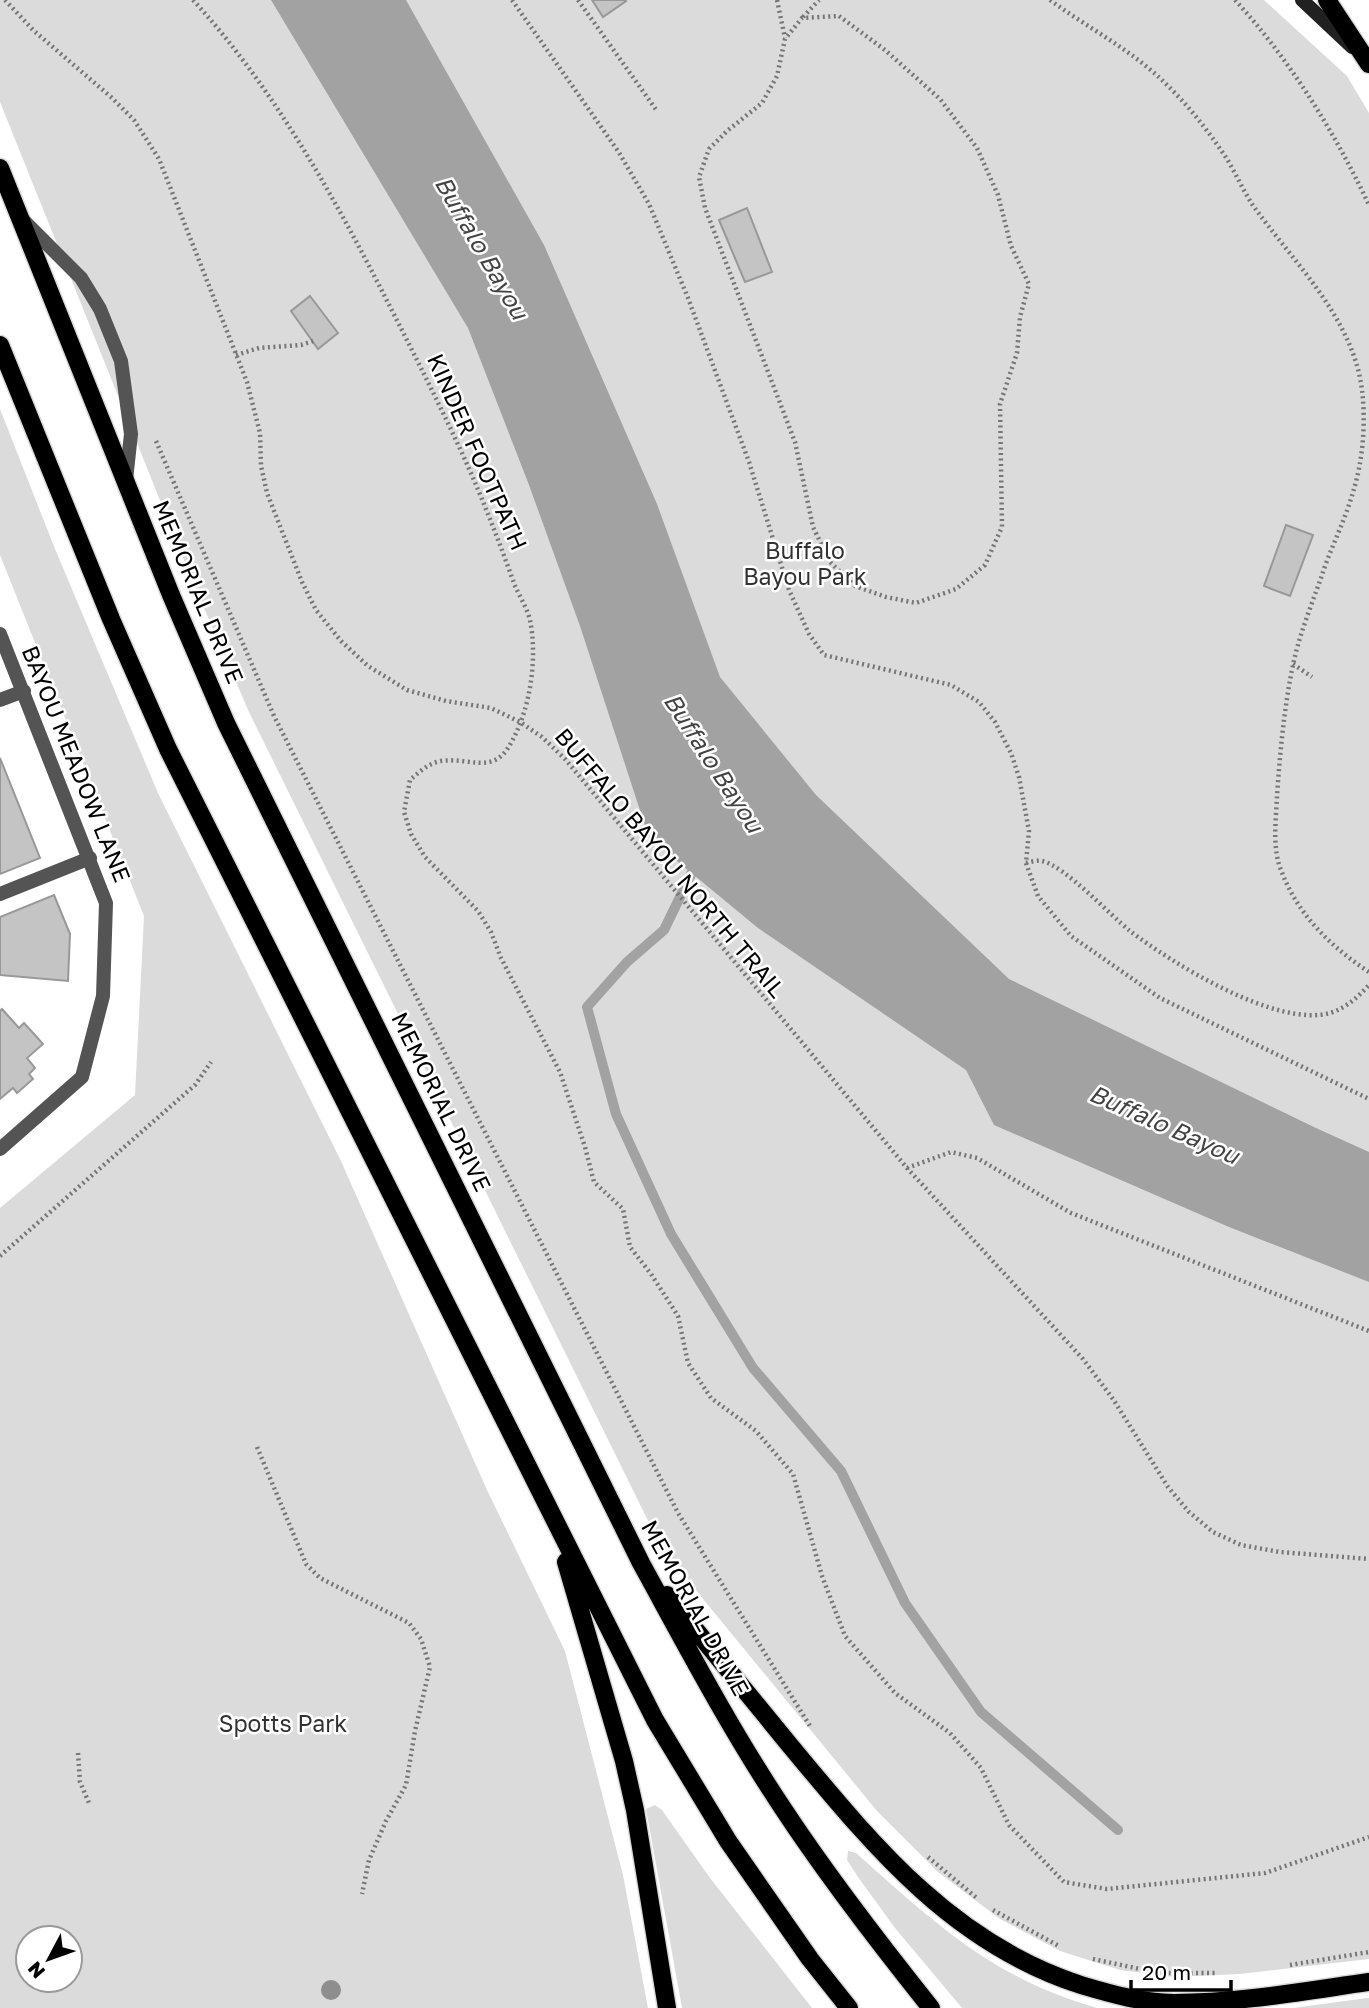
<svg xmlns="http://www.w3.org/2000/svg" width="1369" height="2008" font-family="'Golos Text',sans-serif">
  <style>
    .green { fill: #dbdbdb; fill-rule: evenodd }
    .water { fill: #a2a2a2 }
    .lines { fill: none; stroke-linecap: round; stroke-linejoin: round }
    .stream { stroke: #a2a2a2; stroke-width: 10 }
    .building { fill: #c4c4c4; stroke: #989898; stroke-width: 2 }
    .primary-casing { stroke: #dbdbdb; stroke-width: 21 }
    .path { stroke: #767676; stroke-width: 4.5; stroke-dasharray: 2 3.5; stroke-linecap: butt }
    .lane { stroke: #545454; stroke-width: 14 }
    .street { stroke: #545454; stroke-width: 14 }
    .secondary { stroke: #212121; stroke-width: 14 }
    .primary { stroke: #000; stroke-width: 18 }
    .tree { fill: #8e8e8e }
    .labels { text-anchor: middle; stroke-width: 5; stroke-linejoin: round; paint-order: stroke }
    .street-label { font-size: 23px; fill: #000; stroke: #fff }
    .park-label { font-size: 23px; fill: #323232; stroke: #fff }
    .water-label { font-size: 24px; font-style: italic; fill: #434343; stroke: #fff }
  </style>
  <rect width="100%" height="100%" fill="#fff"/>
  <path class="green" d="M0,0h1264l83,76 22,37v1846l-129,15 -67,3 -53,-7 -60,-19 -60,-32 -62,-47 -61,-61 -215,-262 -413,-837 -55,-127 -194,-483z
    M0,409l55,140 103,244 182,366 147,331 78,161 58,224 25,133h-648v-800l135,-113 9,-179 -144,-361zM28,1938h42v42h-42z
    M655,1805l7,5 48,68 102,130h-130l-36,-199z
    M848,1851l8,2c79,70 136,125 241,155h-135l-67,-80 -37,-51 -11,-17z
    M1367,1998h2v10h-76z"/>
  <path class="water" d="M271,0h135l138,245 113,259 63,173 96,118 193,184 307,149 53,24v130l-140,-55 -235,-102 -28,-55 -208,-142 -109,-90 -69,-212 -51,-141 -61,-157z"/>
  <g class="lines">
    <path class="stream" d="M696,864l-32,66 -37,32 -40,45 29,107 55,120 82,134 88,103 64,132 76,109 137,118"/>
  </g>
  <path class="building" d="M592,0h33l1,1 -23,16z
    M747,208l25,64 -27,10 -26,-62z
    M310,296l28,37 -20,16 -27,-38z
    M1286,525l27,10 -23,61 -26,-10z
    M0,758l40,100 -40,16z
    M54,895l16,39 -2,47 -68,-6v-58z
    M2,1009l17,19 5,-5 19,21 -16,14 8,10 -6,6 4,5 -16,14 -4,-5 -13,11v-88z"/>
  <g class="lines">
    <g class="primary-casing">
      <path id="primary" d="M1327,0l42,64
        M0,168l171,427 55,128 415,840c45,82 89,166 141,244 46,70 97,136 149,201
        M0,345l111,274 57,130 487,971 73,121 82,118 39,49
        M566,1562l58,199 11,49 32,198
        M667,1595c41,50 81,99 121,148 84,101 163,200 293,242 30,9 62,18 93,18 65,0 131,-12 195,-21"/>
    </g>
    <path class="path" d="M5,0l28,30 78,67 23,23 25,39 88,223 13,51 1,33 6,27 35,89 14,28 25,31 27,25 39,24 39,11 45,7 29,14 22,15 23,22 342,409 176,191 30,40 55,88 21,25 24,20 28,13 39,7 89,7
      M193,0c77,84 135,186 187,287 28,55 56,110 82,166 20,44 37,88 53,133 5,11 12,22 15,34 8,40 0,93 -22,128 -17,26 -40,9 -67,13 -12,2 -22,11 -31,19l-6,32 7,22 14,23 53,54 13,21 10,26 59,114 25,75 9,35 29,27 7,38 21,27 27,42 10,47 23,35 45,33 37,43 29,102 23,60 50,57 55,40 31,35 28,57 55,57 43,7 158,-16 104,-36
      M512,0l106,151 31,53 39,94 61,164 40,128 20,44 15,21 127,30 28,17 16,20 16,31 8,24 10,54 -3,32 12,33 33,40 89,62 209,101
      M578,0l79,111
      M777,0l8,38
      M1050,0c38,28 82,50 116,84 23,22 43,48 61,75 9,15 16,31 25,45 40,57 101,113 110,186 4,32 1,71 -9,102 -8,29 -23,57 -32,86 -10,28 -22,58 -28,87 -9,43 -13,88 -16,131 -1,24 -5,52 4,74 16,44 50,77 88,102
      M1235,0c55,60 99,131 134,205
      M839,16l46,34 55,49 37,49 21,47 13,51 18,38 -9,33 -3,36 -17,51 2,123 -17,38 -29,24 -40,14 -30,-6 -31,-11 -25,-24 -17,-35 -18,-85 -90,-234 -6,-31 10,-28 18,-18 35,-28 15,-27 8,-37 17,-21z
      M803,17l16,-17
      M236,355l23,-7 42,-3 12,-4
      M156,441l118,275 404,797 132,213
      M1293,664l19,13
      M1026,863c4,-1 11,-3 16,-2 23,5 68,54 88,70 42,32 146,97 200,82 16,-5 28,-16 39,-28
      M907,1168l44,-16 26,6 94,55 298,118
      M0,1256l195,-171 16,-23
      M257,1447l49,117 14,14 89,45 12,16 9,28 -15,64 -9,54 -20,36 -17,39 -7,34
      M78,1753l2,29 9,21
      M928,1857l50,42
      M993,1910l66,36
      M1093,1959l66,14h57
      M1290,1965l79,-13"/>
    <path class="lane" d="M23,220l58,58 19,31 21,52 10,73 -5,46
      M0,894l90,-36"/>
    <path class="street" d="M0,634l106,269 -3,93 -21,81 -82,72
      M0,700l24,-9"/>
    <path class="secondary" d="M1302,0l50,47"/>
    <use href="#primary" class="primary"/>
  </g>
  <circle class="tree" cx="331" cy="1990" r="10"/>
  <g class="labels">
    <g class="street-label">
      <text transform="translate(477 452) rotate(66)" y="8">KINDER FOOTPATH</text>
      <text transform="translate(198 592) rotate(67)" y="8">MEMORIAL DRIVE</text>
      <text transform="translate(76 764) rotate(68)" y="8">BAYOU MEADOW LANE</text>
      <text transform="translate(670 863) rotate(50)" y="8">BUFFALO BAYOU NORTH TRAIL</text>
      <text transform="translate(441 1102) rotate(64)" y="8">MEMORIAL DRIVE</text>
      <text transform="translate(695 1608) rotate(61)" y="8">MEMORIAL DRIVE</text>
    </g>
    <g class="park-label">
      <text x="805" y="559">Buffalo<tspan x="805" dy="26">Bayou Park</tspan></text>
      <text x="283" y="1732">Spotts Park</text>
    </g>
    <g class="water-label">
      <text transform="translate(481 248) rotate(60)" y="8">Buffalo Bayou</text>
      <text transform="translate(713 763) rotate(57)" y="8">Buffalo Bayou</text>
      <text transform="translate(1164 1125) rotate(24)" y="8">Buffalo Bayou</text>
    </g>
  </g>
  <g transform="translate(49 1959) rotate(229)"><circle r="33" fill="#ffffff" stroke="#999999" stroke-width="2"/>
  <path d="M0-5L12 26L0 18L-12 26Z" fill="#000000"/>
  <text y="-10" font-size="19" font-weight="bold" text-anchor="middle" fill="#000000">N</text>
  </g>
  <path d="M1131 1980v10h100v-10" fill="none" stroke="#000000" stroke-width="3.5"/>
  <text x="1142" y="1980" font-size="21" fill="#000000" stroke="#ffffff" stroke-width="5" paint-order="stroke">20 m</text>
</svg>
